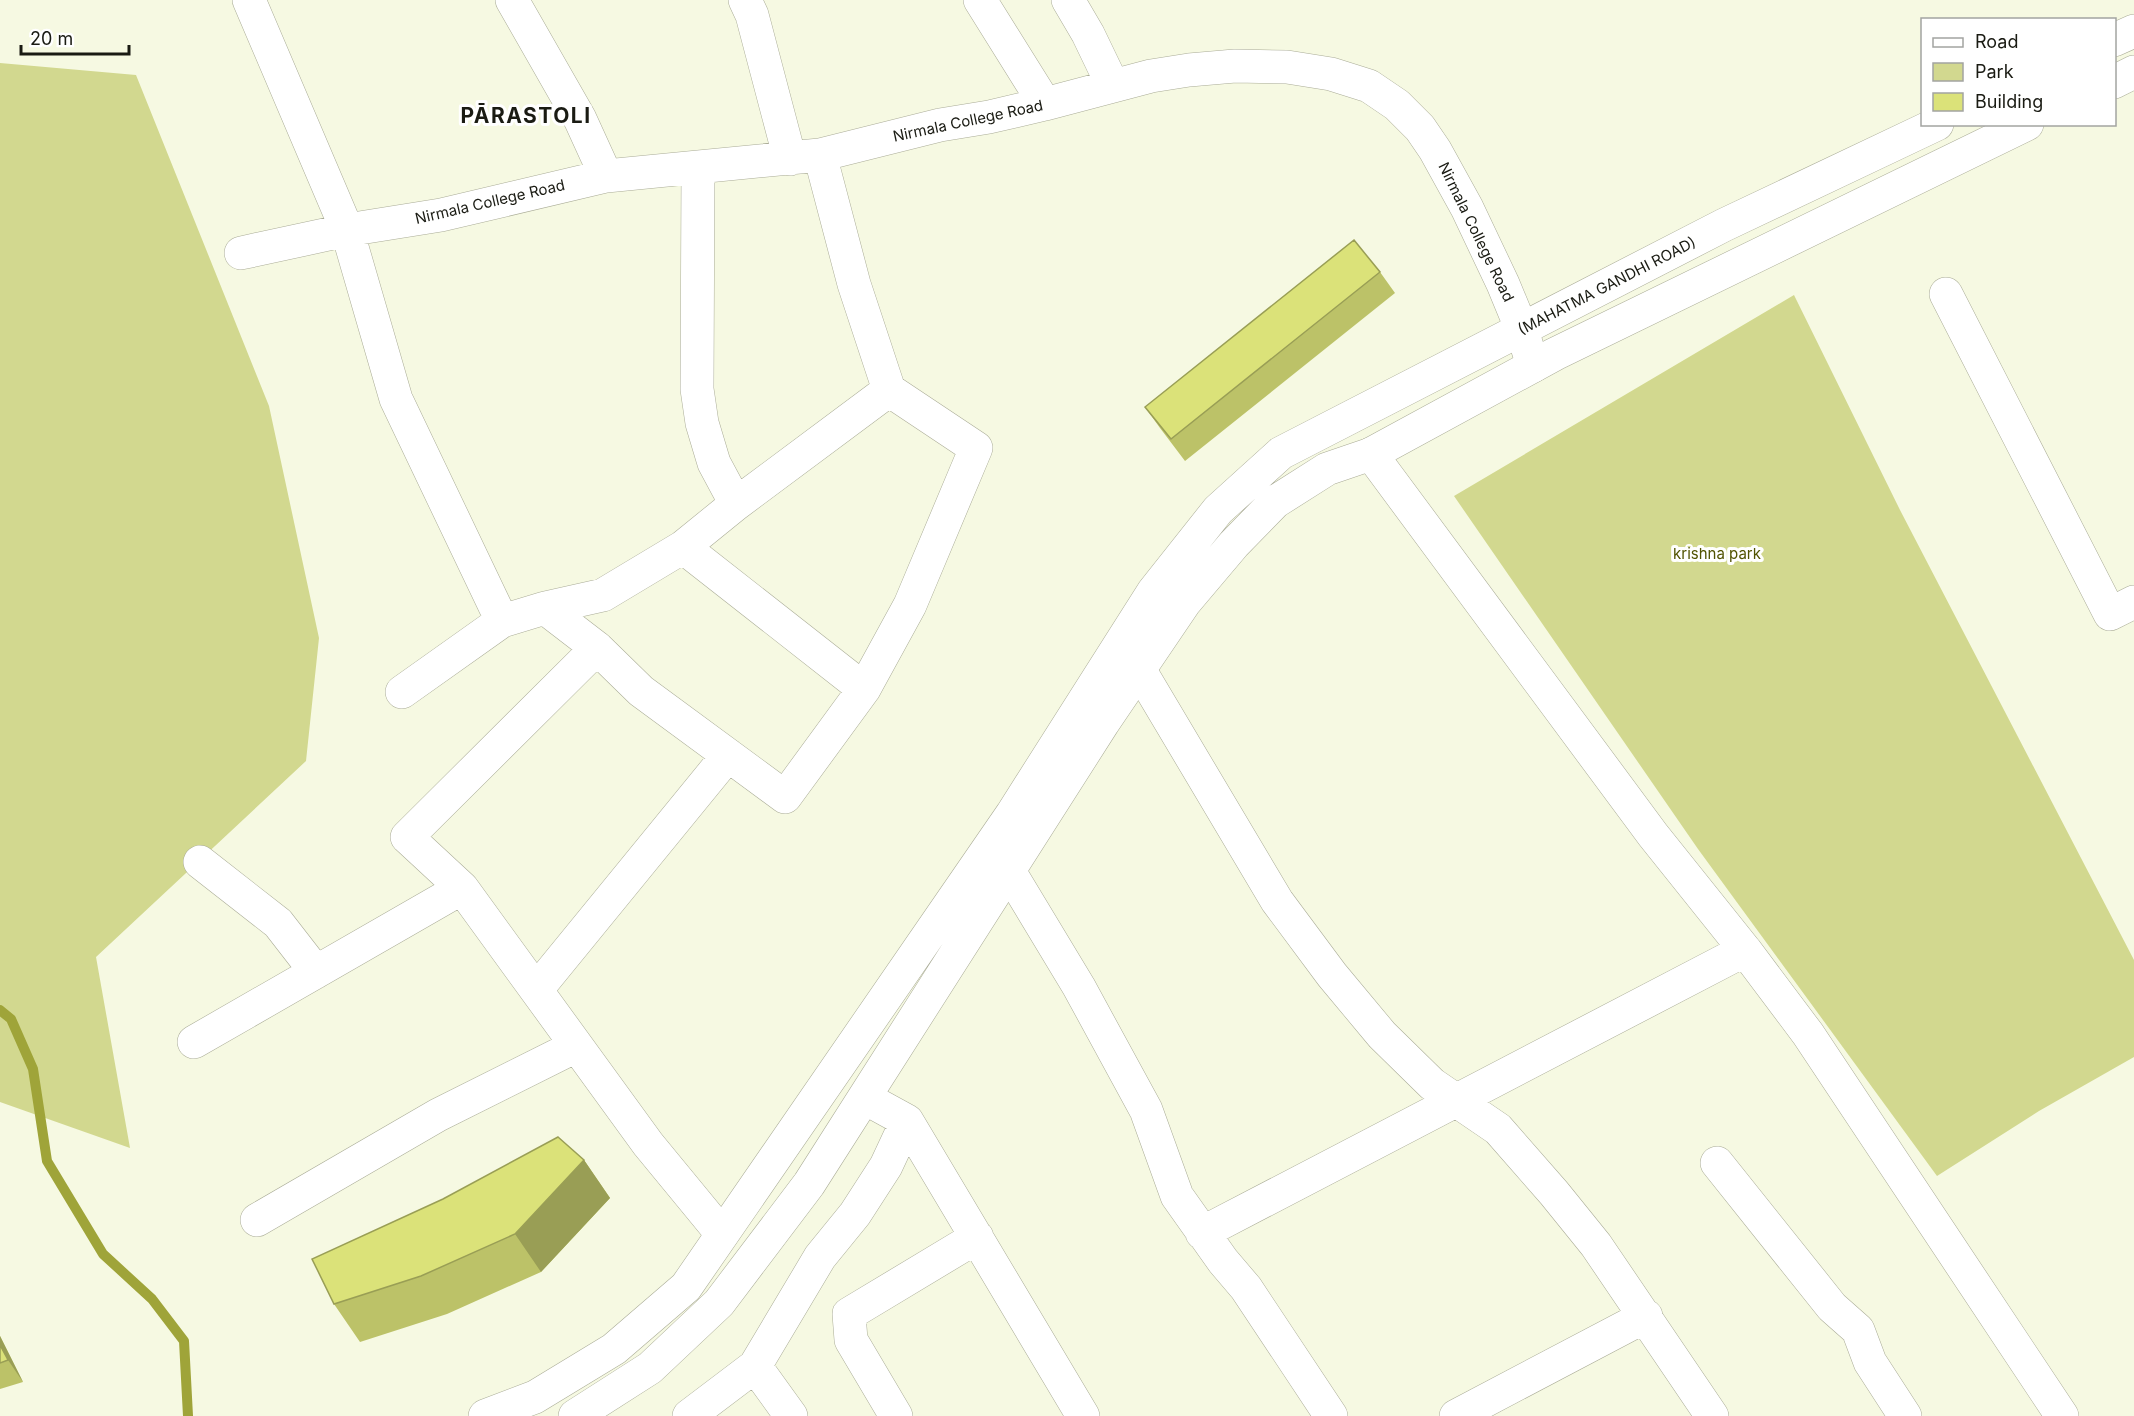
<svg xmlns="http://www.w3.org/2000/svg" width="2134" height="1416" font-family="Inter,sans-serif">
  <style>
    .green { fill: #d2d88f }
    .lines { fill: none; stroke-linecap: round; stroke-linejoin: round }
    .stream { stroke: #9fa439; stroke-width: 10 }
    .street-casing { stroke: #aaac97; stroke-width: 34 }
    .secondary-casing { stroke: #aaac97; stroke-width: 34 }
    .street { stroke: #fff; stroke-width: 33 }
    .secondary { stroke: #fff; stroke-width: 33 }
    .wall { fill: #bcc268 }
    .shaded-wall { fill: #999e55 }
    .building { fill: #dbe279; stroke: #999e55; stroke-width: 1.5 }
    .labels { text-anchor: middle; stroke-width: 6; stroke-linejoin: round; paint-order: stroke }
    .street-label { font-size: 15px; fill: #1a1b13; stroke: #fff }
    .park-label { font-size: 15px; fill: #515300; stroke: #fff }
    .district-label { font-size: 21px; font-weight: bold; letter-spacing: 1.5px; fill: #1a1b13; stroke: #fff }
  </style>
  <rect width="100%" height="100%" fill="#f6f9e2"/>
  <path class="green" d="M0,63l136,12 133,331 50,232 -13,123 -210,196 34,191 -130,-46z
    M1794,295l106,215 234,450v97l-95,54 -102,65 -239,-327 -244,-353z"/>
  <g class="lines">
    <path class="stream" d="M0,1010l11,9 22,50 14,92 56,93 49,45 32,42 4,75"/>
    <g class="street-casing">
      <path id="street" d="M249,0l98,230 49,169 106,222
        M512,0l68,119 26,57
        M745,0l7,15 38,144
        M980,0l65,104
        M1068,0l20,34 25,52
        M698,167l-1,222 5,34 12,40 22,41
        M241,253l106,-23 94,-15 165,-39 214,-21 120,-30 49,-8 56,-13 106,-28 38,-6 46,-4 52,1 44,7 38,12 28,19 23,23 15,22 32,58 36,76 19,46 11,36
        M1946,294l164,320 24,-12
        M1371,454l282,381 92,115 63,84 254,382
        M683,547l181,142
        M545,608l52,40 44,43 144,106 79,-108 46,-84 66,-157 -87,-58 -35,-106 -34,-129
        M597,648l-190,189 55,51 186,256 74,90
        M1139,669l138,232 55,74 50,60 50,49 66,45 56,64 42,52 116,171
        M402,692l100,-71 43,-13 58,-13 80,-48 53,-43 153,-114
        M200,862l78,61 38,49
        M1009,871l70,116 67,123 31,86 46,65 23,27 85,128
        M537,989l191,-234
        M194,1042l268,-154
        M865,1098l42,23 176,295
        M1717,1163l115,144 26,23 12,32 35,54
        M257,1220l181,-105 138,-69
        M1202,1233l543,-283
        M755,1366l65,-109 35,-43 31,-48 21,-45
        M689,1416l66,-50 36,50
        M896,1416l-45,-76 -2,-26 128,-77
        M1456,1416l190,-100"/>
    </g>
    <g class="secondary-casing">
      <path id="secondary" d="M2114,40l20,-9
        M2114,82l20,-10
        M485,1416l50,-19 79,-48 72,-62 326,-473 141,-222 65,-82 63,-57 443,-228 213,-101
        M575,1416l75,-48 69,-65 90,-119 294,-461 82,-121 49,-58 41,-42 52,-33 44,-15 184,-100 472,-230"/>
    </g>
    <use href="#street" class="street"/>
    <use href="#secondary" class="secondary"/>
  </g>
  <path class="wall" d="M1380,272l15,21 -210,168 -25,-33 -15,-21z
    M584,1160l26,38 -69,74 -94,42 -87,28 -26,-38z
    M0,1336l23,46 -23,7z"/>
  <path class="shaded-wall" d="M584,1160l26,38 -69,74 -26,-38z
    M0,1336l23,46 -15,-22 -8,-15z"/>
  <path class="building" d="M1354,240l26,32 -209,167 -26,-32z
    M558,1137l26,23 -69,74 -94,42 -87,28 -22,-45 131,-60z
    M0,1345l8,15 -8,3z"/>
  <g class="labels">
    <g class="street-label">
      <text transform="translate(968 121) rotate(-12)" y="5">Nirmala College Road</text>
      <text transform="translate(490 202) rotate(-13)" y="5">Nirmala College Road</text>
      <text transform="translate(1476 232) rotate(64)" y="5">Nirmala College Road</text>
      <text transform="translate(1607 286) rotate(-27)" y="5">(MAHATMA GANDHI ROAD)</text>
    </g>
    <g class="park-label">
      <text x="1717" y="559">krishna park</text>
    </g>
    <g class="district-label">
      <text x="526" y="123">PĀRASTOLI</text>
    </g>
  </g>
  <rect x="1921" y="18" width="195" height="108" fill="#ffffff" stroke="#a3a4a1" stroke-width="1.5"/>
  <rect x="1933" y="38" width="30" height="9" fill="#ffffff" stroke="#a3a4a1" stroke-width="1.5"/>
  <text x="1975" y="48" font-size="18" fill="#1a1b13">Road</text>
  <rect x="1933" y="63" width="30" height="18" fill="#d2d88f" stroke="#a3a4a1" stroke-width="1.5"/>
  <text x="1975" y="78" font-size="18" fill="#1a1b13">Park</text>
  <rect x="1933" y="93" width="30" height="18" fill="#dbe279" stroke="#a3a4a1" stroke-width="1.5"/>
  <text x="1975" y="108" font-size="18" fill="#1a1b13">Building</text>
  <path d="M21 45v9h108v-9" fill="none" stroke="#1a1b13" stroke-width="3"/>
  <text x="30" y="45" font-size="18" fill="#1a1b13" stroke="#ffffff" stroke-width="4.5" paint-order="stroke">20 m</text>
</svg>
